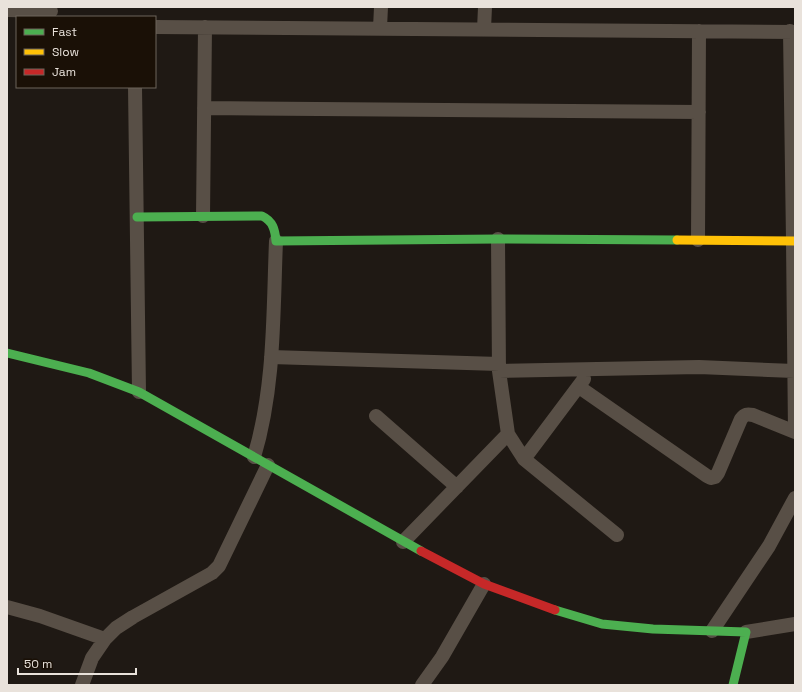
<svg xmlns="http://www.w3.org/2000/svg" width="802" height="692" font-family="'Space Grotesk',sans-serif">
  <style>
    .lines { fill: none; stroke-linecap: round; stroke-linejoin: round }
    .street { stroke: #584f46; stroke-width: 14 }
    .fast { stroke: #4caf50; stroke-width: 9 }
    .slow { stroke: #ffc107; stroke-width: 9 }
    .jam { stroke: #c62828; stroke-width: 9 }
  </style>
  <rect width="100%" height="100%" fill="#1f1914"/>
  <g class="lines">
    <path class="street" d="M7,10l44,1
      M155,27l640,5
      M380,28l1,-21
      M484,29l1,-22
      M790,31l3,210 2,191
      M135,87l4,305
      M204,108l495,4
      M203,216l2,-189
      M698,240l1,-209
      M271,357l228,7
      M499,371l200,-4 95,4
      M579,387l128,89 4,2 4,-1 3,-4 23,-54c4,-5 6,-5 12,-4l42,17
      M376,416l81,71
      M508,434l16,25 93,76
      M254,457c21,-70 19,-144 22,-216
      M524,459l60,-80
      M403,542l105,-108 -9,-63 -1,-132
      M7,607l33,9 65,23
      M712,631l57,-85 26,-48
      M746,632l49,-8
      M82,685l10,-27 13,-19 11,-11 17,-11 79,-44 7,-7 49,-101
      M422,685l20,-28 42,-73"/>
    <path class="fast" d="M137,217l125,-1c11,5 13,14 14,25l222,-2 179,1
      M7,353l82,20 50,19 282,159
      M555,610l47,14 51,5 93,3 -13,53"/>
    <path class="slow" d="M677,240l118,1"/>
    <path class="jam" d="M421,551l63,33 71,26"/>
  </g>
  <rect width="802" height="692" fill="none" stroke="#e9e2db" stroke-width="16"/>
  <rect x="16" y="16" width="140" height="72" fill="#1a1006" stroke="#6d645b"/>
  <rect x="24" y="29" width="20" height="6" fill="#4caf50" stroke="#6d645b"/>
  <text x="52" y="36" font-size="12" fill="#e9e2db">Fast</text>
  <rect x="24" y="49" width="20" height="6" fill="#ffc107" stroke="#6d645b"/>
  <text x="52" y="56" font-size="12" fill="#e9e2db">Slow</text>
  <rect x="24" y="69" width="20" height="6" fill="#c62828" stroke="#6d645b"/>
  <text x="52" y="76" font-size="12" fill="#e9e2db">Jam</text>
  <path d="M18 668v6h118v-6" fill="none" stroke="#e9e2db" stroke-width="2"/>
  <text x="24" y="668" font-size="12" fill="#e9e2db" stroke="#1a1006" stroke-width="3" paint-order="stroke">50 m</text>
</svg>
